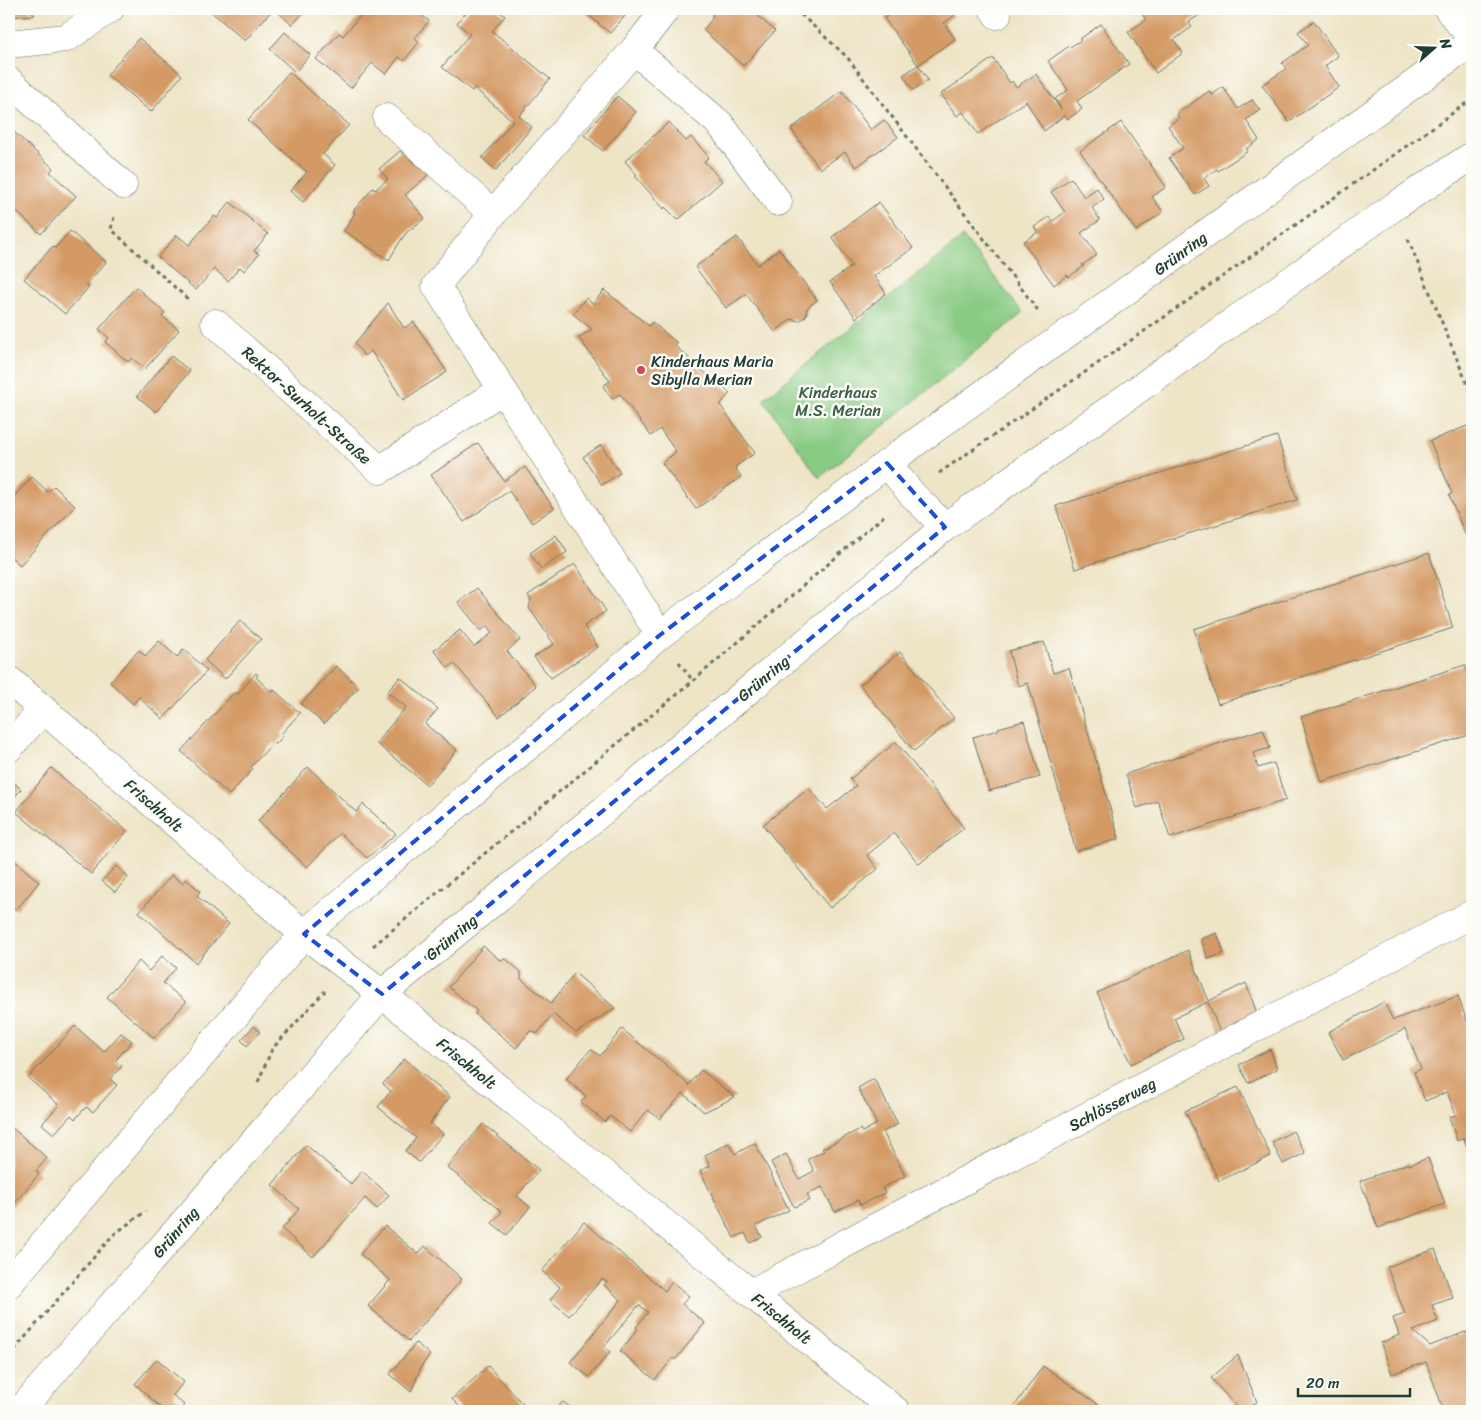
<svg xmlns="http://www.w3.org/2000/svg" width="1481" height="1420" font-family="Sriracha,sans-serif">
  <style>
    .green { fill: #89cb83; stroke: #54845c }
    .building { fill: #d49a65 }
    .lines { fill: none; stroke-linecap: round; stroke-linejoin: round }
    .minor-casing { stroke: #677767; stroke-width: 29 }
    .path { stroke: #677767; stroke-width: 3; stroke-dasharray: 4 4; stroke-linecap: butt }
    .minor { stroke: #fff; stroke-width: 28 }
    .marked { fill: none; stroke: #1d4ed8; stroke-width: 4; stroke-dasharray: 10 6; stroke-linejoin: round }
    .poi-dot { fill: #d1495b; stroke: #fdfcf7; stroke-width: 2 }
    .labels { text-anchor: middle; stroke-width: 5; stroke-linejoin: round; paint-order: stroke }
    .street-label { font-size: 16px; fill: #1f3d34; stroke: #fdfcf7 }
    .poi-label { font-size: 16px; fill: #1f3d34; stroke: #fdfcf7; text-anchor: start }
    .park-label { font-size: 16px; fill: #3a6048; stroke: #fdfcf7 }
  </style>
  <rect width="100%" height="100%" fill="#fdfcf7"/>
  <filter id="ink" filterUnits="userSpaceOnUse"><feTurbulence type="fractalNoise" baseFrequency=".02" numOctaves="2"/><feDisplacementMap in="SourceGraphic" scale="10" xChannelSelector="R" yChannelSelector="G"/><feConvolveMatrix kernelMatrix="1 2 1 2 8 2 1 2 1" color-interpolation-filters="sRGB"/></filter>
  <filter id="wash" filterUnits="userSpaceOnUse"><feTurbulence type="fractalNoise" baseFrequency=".0096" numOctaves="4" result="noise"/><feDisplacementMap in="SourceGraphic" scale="20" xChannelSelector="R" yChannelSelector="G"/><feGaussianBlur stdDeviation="1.12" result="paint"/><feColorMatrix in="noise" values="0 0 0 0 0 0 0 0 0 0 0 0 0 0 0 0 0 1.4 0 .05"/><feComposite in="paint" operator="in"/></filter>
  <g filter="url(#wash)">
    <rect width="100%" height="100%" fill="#eee4c6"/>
    <path class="green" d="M963,237l60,76 -204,165 -56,-79z"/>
    <g id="blocks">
      <path class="building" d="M9,9h19l7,6 -26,2z
        M208,9h65l-28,32z
        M281,9h26l-15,16 -14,-13z
        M366,9h48l15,12 -14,17 4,4 -15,19 -5,-4 -13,17 -14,-11 -21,25 -35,-29 23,-26 4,3z
        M469,9h27l9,7 -13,15 58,48 -31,37 13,11 -36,43 -14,-12 31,-37 -39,-33 -2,3 -30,-24 28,-33 -13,-11z
        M590,9h41l-21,24 -23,-19 4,-4z
        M721,9h29l25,22 -32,35 -40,-36 9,-11v-6l6,-1z
        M897,9h51l6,7 -10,7 11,16 -37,26 -34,-47z
        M1139,9h69l-19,13 3,5 -18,13 9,13 -27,20 -28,-41 18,-12z
        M1314,21l24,35 -13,10 14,21 -50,35 -27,-37 24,-16 -4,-6 26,-18 -10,-13z
        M1101,24l28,40 -52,37 5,8 -14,10 -3,-4 -21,16 -18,-30 -48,33 -15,-22 -6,4 -16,-22 52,-36 17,25 2,-2 4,6 20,-13 25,35 -6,-10 13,-9 -20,-29 21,-15 1,1 11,-7 -1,-1z
        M285,32l25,23 -15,17 -25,-23z
        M139,38l43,37 -31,37 -44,-37z
        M918,65l10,15 -15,10 -10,-15z
        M289,72l60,53 -26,29 12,11 -32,37 -13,-11 17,-19 -59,-52z
        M1223,87l15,22 14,-9 8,10 -14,10 13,20 -13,9 2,2 -30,20 -1,-2 -13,9 5,8 -14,9 -26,-37 14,-10 -15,-22 11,-8 -2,-4 32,-23 3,4z
        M842,91l29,39 13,-10 14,17 -42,30 -11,-15 -25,17 -29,-40z
        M617,96l19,16 -33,39 -19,-16z
        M669,122l17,19 5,-4 18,20 -5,4 18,20 -44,39 -13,-13 -1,2 -29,-33 2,-1 -12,-14z
        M1121,122l45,65 -14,10 11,15 -27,19 -56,-80z
        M13,131l40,37 -3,4 26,24 -35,38 -26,-24 -6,6v-80z
        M400,151l28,24 -23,20 20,23 -17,13 -7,9 -12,20 -45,-29 11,-18 -2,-2 20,-23 2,2 13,-11 -9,-10z
        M1071,178l13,19 13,-9 7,11 -12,9 8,12 -19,13 16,22 -15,10 2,1 -15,11 -2,-2 -13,10 -31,-43 15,-10 -4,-5 15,-10 4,4 12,-9 -14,-20z
        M230,202l38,32 -14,17 5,3 -15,17 -4,-4 -12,14 -14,-12 -18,21 -38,-33 19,-22 12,10 25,-29 3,2z
        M879,202l34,46 -39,28 12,17 -30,25 -26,-36 22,-16 -20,-29z
        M70,231l36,31 -20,23 3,2 -24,27 -41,-35 29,-33 2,2z
        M737,237l21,28 21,-16 38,51 -10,8 -1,8 -7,5 -8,-2 -16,13 -29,-38 -20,14 -31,-41z
        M136,287l29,26 -3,3 17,14 -34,39 -13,-11 -4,4 -23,-20 4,-4 -10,-9z
        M604,290l45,36 3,-4 25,21 -2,3 15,13 -1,1 41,33 -10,12 35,48 -20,14 6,10 -45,32 -34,-46 14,-11 -16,-23 -9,7 -31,-42 -8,5 -9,-13 7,-5 -31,-43 13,-9 -19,-15 13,-16 7,6z
        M388,303l16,25 10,-6 33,50 -44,28 -32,-49 -7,5 -9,-13z
        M171,356l19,15 -34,41 -19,-16z
        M1467,426l5,12v105l-4,-10 -3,1 -16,-39 3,-2 -22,-52z
        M1277,436l20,64 -222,69 -19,-63z
        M478,443l26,38 21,-14 29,41 -22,15 -23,-32 -45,31 -33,-47z
        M601,445l19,28 -18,12 -19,-28z
        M32,477l16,15 6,-6 21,20 -55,59 -11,-10v-53z
        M556,535l11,17 -26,17 -11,-16z
        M1429,553l24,75 -235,76 -24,-75z
        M575,564l31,47 -22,15 14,21 -47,31 -17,-21 20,-13 -25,-36 2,-8 -3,-5z
        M477,588l43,52 -13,11 29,35 -37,31 -45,-54 -6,5 -14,-18 26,-20 14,17 18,-14 -5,-7 -6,5 -23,-29z
        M240,621l21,18 -36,40 -20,-19z
        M159,641l18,16 7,-8 23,22 -44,48 -24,-22 -6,7 -23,-22 29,-32 6,6z
        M1044,642l9,31 16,-5 50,171 -43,12 -48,-168 -10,3 -9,-35z
        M900,652l54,66 -40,33 -54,-66z
        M1465,665l7,22v47l-151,48 -20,-65z
        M336,666l23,21 -35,37 -23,-20z
        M256,673l2,2 -2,2 16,16 2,-3 26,23 -19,21 2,2 -7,8 -3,-1 -22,24 2,2 -24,26 -48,-44 54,-59 3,2z
        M400,677l38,32 -13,15 32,26 -30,35 -51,-42 30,-36 -19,-15z
        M1024,721l16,56 -51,14 -16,-54 25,-7v-2z
        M1263,729l7,19 -17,5 5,15 16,-5 12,37 -116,38 -12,-37 -21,7 -11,-34z
        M896,742l68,86 -45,36 -25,-31 -27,22 11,14 -48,39 -67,-83 46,-37 18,21 29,-23 -6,-7z
        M308,767l48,45 7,-8 33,30 -29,24 -27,-25 -33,34 -49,-46z
        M51,768l76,63 -36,43 -75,-62z
        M9,778l12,11 -12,15z
        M14,860l25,22 -23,28 -7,-6v-39z
        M116,866l12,11 -13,15 -13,-11z
        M172,875l10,8 4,-4 14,12 -3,5 32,28 -33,39 -57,-51z
        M1217,933l7,20 -16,6 -7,-20z
        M483,946l17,14 6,-1 15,13v7l30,24 24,-30 40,35 -39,25 -23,-19 -16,20 -6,-4 -15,18 -41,-34 2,-3 -28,-24z
        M1188,950l21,51 37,-18 12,33 -37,19 -13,-33 -34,16 10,21 -53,25 -34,-71z
        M162,956l14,12 -13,15 23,19 -32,36 -47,-41 32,-36 10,10z
        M1458,996l14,40v124l-8,-22 -7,3 -8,-24 7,-2 -9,-23 -22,9 -11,-29 7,-3 -16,-40 -62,31 -15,-28 56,-30 9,18z
        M75,1026l29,26 17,-19 11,8 -17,20 7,5 -12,13 7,6 -24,27 -7,-5 -11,12 -4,-4 -17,19 -12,-10 17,-19 -31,-27z
        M254,1026l6,6 -13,14 -6,-6z
        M622,1029l67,56 12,-15 34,27 -31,15 -21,-19 -23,26 -12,-9 -18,22 -20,-16 -5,6 -24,-20 5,-6 -20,-17 25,-30 9,7z
        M1270,1049l7,20 -29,14 -9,-18z
        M404,1059l46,38 -20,26 13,11 -24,28 -14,-11 11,-13 -38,-31 13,-16 -8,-7z
        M874,1079l24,45 -15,8 22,44 -23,12 3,5 -25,12 -2,-5 -23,12 -13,-25 -15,7 3,6 -16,7 -23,-45 15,-8 13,25 15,-8 -6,-12 16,-8 -2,-2 38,-20 2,3 15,-8 -19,-36z
        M1238,1087l33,69 -52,25 -34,-70z
        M483,1124l56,46 -22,26 13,11 -23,28 -15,-12 10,-11 -55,-45z
        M9,1125l38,33 -11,13 3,3 -27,32 -3,-2z
        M1293,1131l12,22 -22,11 -11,-22z
        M729,1143l6,11 20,-11 34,67 -33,16 6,11 -12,6 -5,-10 -11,5 -34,-67 10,-5 -5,-11z
        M306,1145l45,39 11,-13 27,24 -12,14 -12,-11 -52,59 -31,-28 17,-20 -27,-24z
        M1428,1158l17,46 -67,24 -18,-47 49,-18v2z
        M584,1222l81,69 7,-9 17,14 -7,8 23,19 -30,37 -2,-2 -18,22 -35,-29 18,-22 -2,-2 12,-15 -9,-7 -35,42 6,5 -21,25 -19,-15 51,-62 -17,-15 3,-3 -5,-3 -33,37 -19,-16 10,-13 -18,-16z
        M385,1226l33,28 7,-8 37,33 -53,62 -41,-35 22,-26 -30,-26z
        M1435,1249l18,49 -21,7 6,16 -25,10 17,15 35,-14v1l7,-3v78l-9,3h-19l-18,-49 -34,12 -11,-31 18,-8 -6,-17 12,-4 -18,-47z
        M416,1343l14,12 -8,10 -11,27 -21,-18z
        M1238,1355l19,47 -11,9h-6l-29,-33z
        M157,1359l27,23 -11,13 11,10 -5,6h-23l4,-4 -25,-23z
        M488,1366l41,45h-65l-12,-12z
        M1043,1366l65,45h-97z
        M563,1402l12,9h-22z"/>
    </g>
  </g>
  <g filter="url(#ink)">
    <use href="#blocks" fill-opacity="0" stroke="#677767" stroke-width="1"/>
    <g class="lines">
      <g class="minor-casing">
        <path id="minor" d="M993,9l4,6
          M1448,9l24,29
          M9,44l57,-6 44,-29
          M634,50l86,74 58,78
          M9,81l114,104
          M387,118l106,96
          M215,323l165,147 122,-80
          M887,463l24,30 34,34
          M660,635l-224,-349 57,-72 141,-164 32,-41
          M9,680l295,254 78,60 514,417
          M9,748l34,-39
          M9,1284l295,-350 356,-299 241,-182 571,-411
          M751,1293l721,-379
          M20,1411l362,-417 563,-467 450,-321 77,-50"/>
      </g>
      <path class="path" d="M795,9l52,48 193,256
        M114,217l-3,12 79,72
        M1408,239l64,157
        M939,473c179,-123 357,-247 533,-374
        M679,662l14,19
        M373,946l320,-265 193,-167
        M258,1082l14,-33 53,-58
        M9,1356l104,-121 33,-24"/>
      <use href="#minor" class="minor"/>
    </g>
  </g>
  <path class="marked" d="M887,463l58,64 -563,467 -78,-60 356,-299z"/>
  <circle class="poi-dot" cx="641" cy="370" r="5"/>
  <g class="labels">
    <g class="street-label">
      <text transform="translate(1180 253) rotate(-36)" y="6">Grünring</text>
      <text transform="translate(307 405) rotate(42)" y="6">Rektor-Surholt-Straße</text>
      <text transform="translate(763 678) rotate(-40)" y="6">Grünring</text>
      <text transform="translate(154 805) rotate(41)" y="6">Frischholt</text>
      <text transform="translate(451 937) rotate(-40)" y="6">Grünring</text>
      <text transform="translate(467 1063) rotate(39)" y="6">Frischholt</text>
      <text transform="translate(1112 1104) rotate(-28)" y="6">Schlösserweg</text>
      <text transform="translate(175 1232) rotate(-49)" y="6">Grünring</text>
      <text transform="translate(782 1318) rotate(39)" y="6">Frischholt</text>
    </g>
    <g class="poi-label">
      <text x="651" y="367">Kinderhaus Maria<tspan x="651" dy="18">Sibylla Merian</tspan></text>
    </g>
    <g class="park-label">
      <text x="838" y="398">Kinderhaus<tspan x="838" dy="18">M.S. Merian</tspan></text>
    </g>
  </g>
  <rect width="1481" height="1420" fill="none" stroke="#fdfcf7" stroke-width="30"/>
  <g transform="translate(1434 48) rotate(70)" stroke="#fdfcf7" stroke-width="4" paint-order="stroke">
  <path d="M0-4L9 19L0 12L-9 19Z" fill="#1f3d34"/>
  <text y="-8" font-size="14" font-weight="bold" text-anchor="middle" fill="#1f3d34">N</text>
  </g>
  <path d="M1298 1388v8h112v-8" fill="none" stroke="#1f3d34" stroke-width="2.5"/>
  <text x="1306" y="1388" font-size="15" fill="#1f3d34" stroke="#fdfcf7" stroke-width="4" paint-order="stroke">20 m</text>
</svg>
